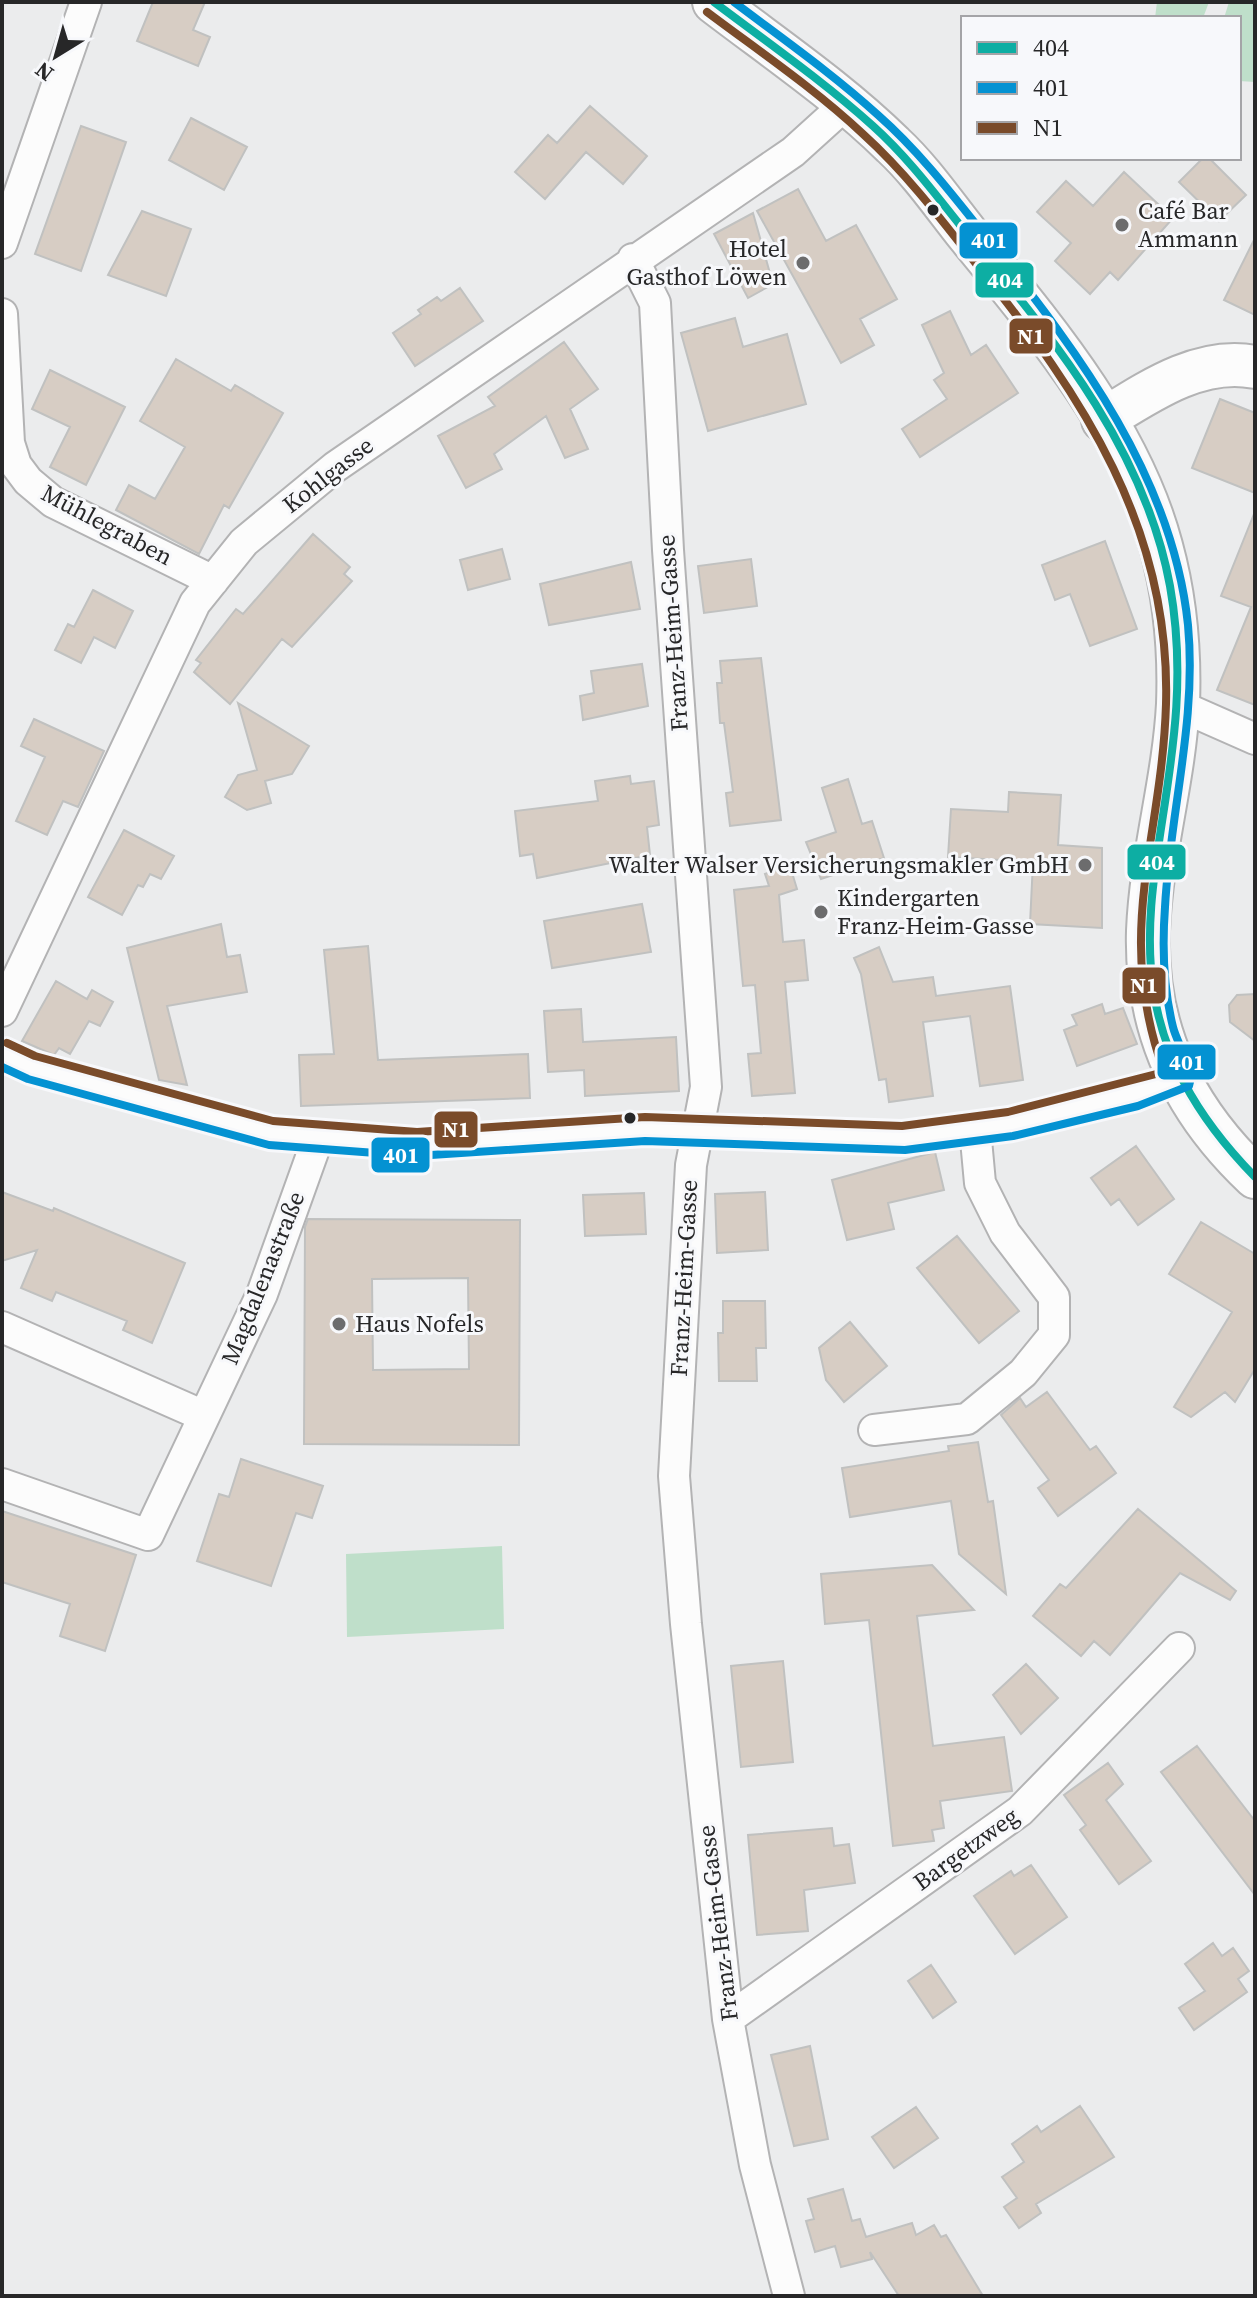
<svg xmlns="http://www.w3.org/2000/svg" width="1257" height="2298" font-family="'Source Serif 4',serif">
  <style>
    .green { fill: #bfdfca }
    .building { fill: #d7cdc4; stroke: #c0c1c0; stroke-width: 2; fill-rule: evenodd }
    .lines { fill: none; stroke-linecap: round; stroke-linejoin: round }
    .street-casing { stroke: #b3b3b4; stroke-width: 34 }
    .secondary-casing { stroke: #b3b3b4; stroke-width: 46 }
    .street { stroke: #fcfcfc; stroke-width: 30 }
    .secondary { stroke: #fcfcfc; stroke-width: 42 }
    .bus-1-casing { stroke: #f7f8fb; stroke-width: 14 }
    .bus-2-casing { stroke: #f7f8fb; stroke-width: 14 }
    .bus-3-casing { stroke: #f7f8fb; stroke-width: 14 }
    .bus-1 { stroke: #0daea3; stroke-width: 8 }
    .bus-2 { stroke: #0492d2; stroke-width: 8 }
    .bus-3 { stroke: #7a4b2a; stroke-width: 8 }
    .bus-dot { fill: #272728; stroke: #f7f8fb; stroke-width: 3 }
    .poi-dot { fill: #6c6c6d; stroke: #f7f8fb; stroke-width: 3 }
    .labels { text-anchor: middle; stroke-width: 6; stroke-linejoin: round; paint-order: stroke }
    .poi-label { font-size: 24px; fill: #272728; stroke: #f7f8fb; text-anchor: start }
    .street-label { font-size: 24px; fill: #272728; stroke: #f7f8fb }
    .line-badge { stroke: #f7f8fb; stroke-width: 3 }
    .badge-label { font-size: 22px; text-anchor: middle; font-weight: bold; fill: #fff }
  </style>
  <rect width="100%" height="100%" fill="#ebeced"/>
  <path class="green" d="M1157,2h52l-6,16h-48z
    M1229,2h26v80l-16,-1v-63h-15z
    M502,1546l2,83 -157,8 -1,-83z"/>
  <path class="building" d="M153,2h52l-12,28 17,7 -12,29 -61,-25z
    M590,106l57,50 -24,28 -37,-32 -41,47 -30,-27 33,-37 9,8z
    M191,118l56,29 -23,43 -55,-30z
    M81,126l45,16 -45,129 -46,-17z
    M1203,158h6l37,37 -27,26 -40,-39z
    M1124,172l49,46 -55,62 -8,-8 -20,22 -35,-33 16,-18 -34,-31 29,-31 27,25z
    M798,189l28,52 30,-16 41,74 -37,20 14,26 -33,18 -84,-152z
    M142,211l49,18 -25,67 -58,-21z
    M753,213l20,71 -25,14 -34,-64z
    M1255,238v77l-31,-15z
    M460,288l23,33 -68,45 -22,-33 28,-19 -3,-4 19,-13 4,4z
    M950,311l21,44 15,-10 32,48 -98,64 -18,-28 45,-30 -13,-19 10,-7 -22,-48z
    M735,318l8,29 44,-13 19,70 -98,27 -27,-98z
    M564,342l34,47 -28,20 18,40 -23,9 -19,-42 -52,38 8,15 -36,19 -28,-52 57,-30 -7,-9z
    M176,359l55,32 4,-6 48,28 -54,95 -5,-3 -25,49 -83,-44 13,-25 26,14 30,-52 -45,-26z
    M50,370l75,37 -39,78 -36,-18 20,-40 -38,-18z
    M1220,399l35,14v80l-63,-25z
    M1254,514h1v191l-38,-15 34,-83 -30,-11z
    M313,534l37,33 -6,7 8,7 -60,66 -10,-8 -52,65 -36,-32 7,-9 -5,-3 40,-51 7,5z
    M1105,541l32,88 -47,17 -20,-52 -15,6 -13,-35z
    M502,549l8,30 -42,11 -8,-30z
    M751,559l6,47 -53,7 -6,-47z
    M631,562l9,47 -91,16 -9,-41z
    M93,590l40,21 -18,37 -21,-11 -13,26 -26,-13 13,-26 6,3z
    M761,658l20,162 -51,6 -4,-33 7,-1 -9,-69h-4l-3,-40h5l-2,-22z
    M642,664l6,42 -65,14 -3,-24 14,-3 -3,-22z
    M238,703l71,43 -17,28 -27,7 6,22 -24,7 -22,-13 13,-22 19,-5z
    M34,719l70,32 -26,56 -15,-6 -16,34 -31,-14 29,-64 -24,-11z
    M630,776l1,8 23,-3 5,44 -12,2 3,28 -113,23 -4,-24 -13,2 -5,-45 83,-10 -3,-20z
    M848,779l14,45 10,-3 12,37 -63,21 -15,-37 30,-10 -14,-44z
    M1009,792l52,3 -3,50 44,3v80l-72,-4 3,-62 -85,-5 3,-48 57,3z
    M124,830l50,26 -13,23 -11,-5 -7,13 -5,-2 -16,30 -34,-18z
    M790,866l7,23 -18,6 4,47 21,-2 4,40 -23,2 10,111 -43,3 -4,-42 13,-1 -6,-68 -12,1 -9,-96 35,-4 -4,-12z
    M642,904l9,48 -99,16 -8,-47z
    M221,924l6,33 13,-2 7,37 -80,14 20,79 -28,-5 -32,-132z
    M368,946l10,114 150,-6 2,44 -229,8 -2,-51 35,-1 -10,-104z
    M879,947l14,35 40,-5 3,19 74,-10 13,94 -43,6 -10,-70 -47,6 10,74 -44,6 -3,-23 -7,1 -18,-106 -7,-16z
    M56,981l31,18 5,-9 21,12 -13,24 -11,-5 -19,33 -11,-6 -5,7 -32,-14z
    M1255,994v47l-25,-19 -1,-17 8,-10z
    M1102,1004l3,10 18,-6 14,36 -60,22 -13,-36 13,-5 -5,-10z
    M581,1009l2,33 93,-5 3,54 -94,5 -1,-26 -36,2 -4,-61z
    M1136,1146l38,53 -36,26 -19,-26 -8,6 -20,-27z
    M935,1152l9,38 -56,13 6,26 -47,11 -15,-60z
    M2,1192l51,19 1,-3 131,55 -33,80 -29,-13 4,-9 -71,-29 -4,9 -31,-13 16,-38 -35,11z
    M765,1192l3,58 -51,3 -2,-59z
    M644,1193l2,41 -61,2 -2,-41z
    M308,1219l212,1 -1,225 -215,-1 1,-217zM468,1278l1,91 -96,1 -1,-91z
    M1201,1222l54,32v115l-20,33 -10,-10 -34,25 -17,-10 58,-95 -63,-38z
    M957,1236l62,75 -40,32 -62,-75z
    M723,1301h42l1,47h-10l1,33h-38l-1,-48h5z
    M850,1322l37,44 -43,36 -18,-22 -7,-32z
    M1047,1392l43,58 6,-4 20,27 -58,43 -20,-28 11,-8 -48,-65 19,-17 6,9z
    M978,1442l10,60 5,-1 13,93 -47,-40 -8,-53 -101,16 -8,-49 107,-17 -1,-5z
    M241,1459l82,27 -11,32 -16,-5 -25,73 -74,-25 22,-67 10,3z
    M1138,1509l98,82 -6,9 -50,-27 -70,82 -16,-14 -13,15 -48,-40 27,-32 6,4z
    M2,1511l134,44 -31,96 -45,-15 10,-32 -68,-22z
    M932,1565l42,45 -57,6 16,130 71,-9 8,54 -72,10 4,27 -12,2 2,11 -41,5 -24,-226 -44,4 -4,-50z
    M783,1661l10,101 -52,5 -10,-101z
    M1026,1664l32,34 -37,36 -28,-39z
    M1197,1746l58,75v74l-94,-123z
    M1108,1763l15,21 -17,16 45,61 -32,23 -39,-54 6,-5 -22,-30z
    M832,1828l2,18 15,-2 6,39 -51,7 4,41 -51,4 -9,-100z
    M1031,1865l36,52 -52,37 -41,-58 37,-25 3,5z
    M1213,1943l9,13 11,-8 16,23 -11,8 9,13 -53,38 -15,-22 26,-17 -20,-27z
    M931,1965l25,37 -23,16 -25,-37z
    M810,2046l18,93 -34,7 -23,-91z
    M1080,2106l34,51 -78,47 5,9 -22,15 -15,-21 13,-9 -15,-21 22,-15 -12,-18 25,-18 4,6z
    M916,2107l22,31 -44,30 -22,-31z
    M843,2189l9,32 8,-2 6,18 46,-14 4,12 18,-10 7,12 5,-2 37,61h-84l-29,-44 2,7 -31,8 -6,-21 -20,6 -9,-31 8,-2 -6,-20z"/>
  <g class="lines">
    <g class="street-casing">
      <path id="street" d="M2,243l84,-241
        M633,259l22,44 13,247 38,537 -15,78 -17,311 12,148 42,395 27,146 34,131
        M2,314l7,129 7,22 12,16 25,21 160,79
        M1178,705l77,34
        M2,1011l193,-408 49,-61 91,-75 458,-315 53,-48
        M2,1054l29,13 240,66 146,11 228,-15 258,9 107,-14 125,-30 44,-15
        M2,1327l202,89
        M874,1430l93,-11 56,-46 31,-38v-38l-49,-64 -25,-50 -5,-54
        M2,1484l146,51 114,-241 56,-156
        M728,2019l292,-208 159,-163"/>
    </g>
    <g class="secondary-casing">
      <path id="secondary" d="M714,2c60,46 125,90 179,143 28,26 51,60 75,90 75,92 162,194 193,311 14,51 19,105 17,158 -4,76 -27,151 -30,227 -3,99 36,179 107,246
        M1103,420c45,-28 97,-64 152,-53"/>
    </g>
    <use href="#street" class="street"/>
    <use href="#secondary" class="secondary"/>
    <g class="bus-1-casing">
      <path id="bus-1" d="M714,2c53,40 109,79 159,124 40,36 70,79 104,120 83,101 169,208 193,340 42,234 -117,384 85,591"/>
    </g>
    <g class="bus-2-casing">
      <path id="bus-2" d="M2,1067l26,12 241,66 147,11 229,-15 260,9 108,-14 125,-30 51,-20c6,-17 -12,-42 -16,-59 -10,-40 -11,-79 -8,-120 5,-95 32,-186 23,-282 -15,-146 -108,-271 -197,-382 -36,-45 -70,-90 -113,-128 -45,-41 -95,-76 -144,-113"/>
    </g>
    <g class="bus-3-casing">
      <path id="bus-3" d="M7,1043l28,13 238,65 144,11 228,-15 257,9 106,-14 156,-40c-51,-141 -2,-231 2,-368 5,-175 -83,-308 -189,-439 -36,-46 -71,-92 -114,-131 -48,-45 -104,-83 -156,-122"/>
    </g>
    <use href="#bus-1" class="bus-1"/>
    <use href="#bus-2" class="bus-2"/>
    <use href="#bus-3" class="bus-3"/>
  </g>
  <g class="bus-dot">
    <circle cx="933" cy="210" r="7"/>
    <circle cx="630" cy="1118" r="7"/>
  </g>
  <g class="poi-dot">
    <circle cx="1122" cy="225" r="8"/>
    <circle cx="803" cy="263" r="8"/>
    <circle cx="1085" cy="865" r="8"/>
    <circle cx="821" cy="912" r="8"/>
    <circle cx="339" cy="1324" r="8"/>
  </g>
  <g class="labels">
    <g class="poi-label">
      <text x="1138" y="219">Café Bar<tspan x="1138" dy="28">Ammann</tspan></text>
      <text x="787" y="257" text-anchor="end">Hotel<tspan x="787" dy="28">Gasthof Löwen</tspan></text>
      <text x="1069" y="873" text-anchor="end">Walter Walser Versicherungsmakler GmbH</text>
      <text x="837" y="906">Kindergarten<tspan x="837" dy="28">Franz-Heim-Gasse</tspan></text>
      <text x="355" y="1332">Haus Nofels</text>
    </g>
    <g class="street-label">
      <text transform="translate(328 475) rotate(-38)" y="8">Kohlgasse</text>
      <text transform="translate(107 525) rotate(28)" y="8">Mühlegraben</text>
      <text transform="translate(673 633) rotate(-94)" y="8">Franz-Heim-Gasse</text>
      <text transform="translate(263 1278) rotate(-68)" y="8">Magdalenastraße</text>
      <text transform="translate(684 1278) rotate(-87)" y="8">Franz-Heim-Gasse</text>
      <text transform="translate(966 1849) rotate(-36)" y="8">Bargetzweg</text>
      <text transform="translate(718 1923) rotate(-97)" y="8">Franz-Heim-Gasse</text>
    </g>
  </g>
  <g class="line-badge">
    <rect x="958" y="221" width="61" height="39" rx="8" fill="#0492d2"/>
    <rect x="974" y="261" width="61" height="38" rx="8" fill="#0daea3"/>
    <rect x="1008" y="317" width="46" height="38" rx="8" fill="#7a4b2a"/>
    <rect x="1126" y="843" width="61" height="38" rx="8" fill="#0daea3"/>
    <rect x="1121" y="966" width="46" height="39" rx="8" fill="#7a4b2a"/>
    <rect x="1156" y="1043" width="61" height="38" rx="8" fill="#0492d2"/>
    <rect x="433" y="1110" width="46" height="39" rx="8" fill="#7a4b2a"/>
    <rect x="370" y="1136" width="61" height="38" rx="8" fill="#0492d2"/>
  </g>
  <g class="badge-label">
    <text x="989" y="248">401</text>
    <text x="1005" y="288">404</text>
    <text x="1031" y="344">N1</text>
    <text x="1157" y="870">404</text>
    <text x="1144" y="993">N1</text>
    <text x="1187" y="1070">401</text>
    <text x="456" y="1137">N1</text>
    <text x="401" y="1163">401</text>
  </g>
  <rect width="1257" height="2298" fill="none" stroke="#272728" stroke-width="8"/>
  <rect x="961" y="16" width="280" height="144" fill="#f7f8fb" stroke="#a4a4a7" stroke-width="2"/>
  <rect x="977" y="42" width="40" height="12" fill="#0daea3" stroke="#a4a4a7" stroke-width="2"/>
  <text x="1033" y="56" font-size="24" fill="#272728">404</text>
  <rect x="977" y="82" width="40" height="12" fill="#0492d2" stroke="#a4a4a7" stroke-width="2"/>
  <text x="1033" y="96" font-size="24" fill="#272728">401</text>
  <rect x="977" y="122" width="40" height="12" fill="#7a4b2a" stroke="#a4a4a7" stroke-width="2"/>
  <text x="1033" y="136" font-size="24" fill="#272728">N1</text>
  <g transform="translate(56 56) rotate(217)" stroke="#f7f8fb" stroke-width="6" paint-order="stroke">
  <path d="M0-6L14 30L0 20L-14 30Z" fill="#272728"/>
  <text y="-12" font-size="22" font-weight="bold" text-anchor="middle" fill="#272728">N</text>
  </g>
</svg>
